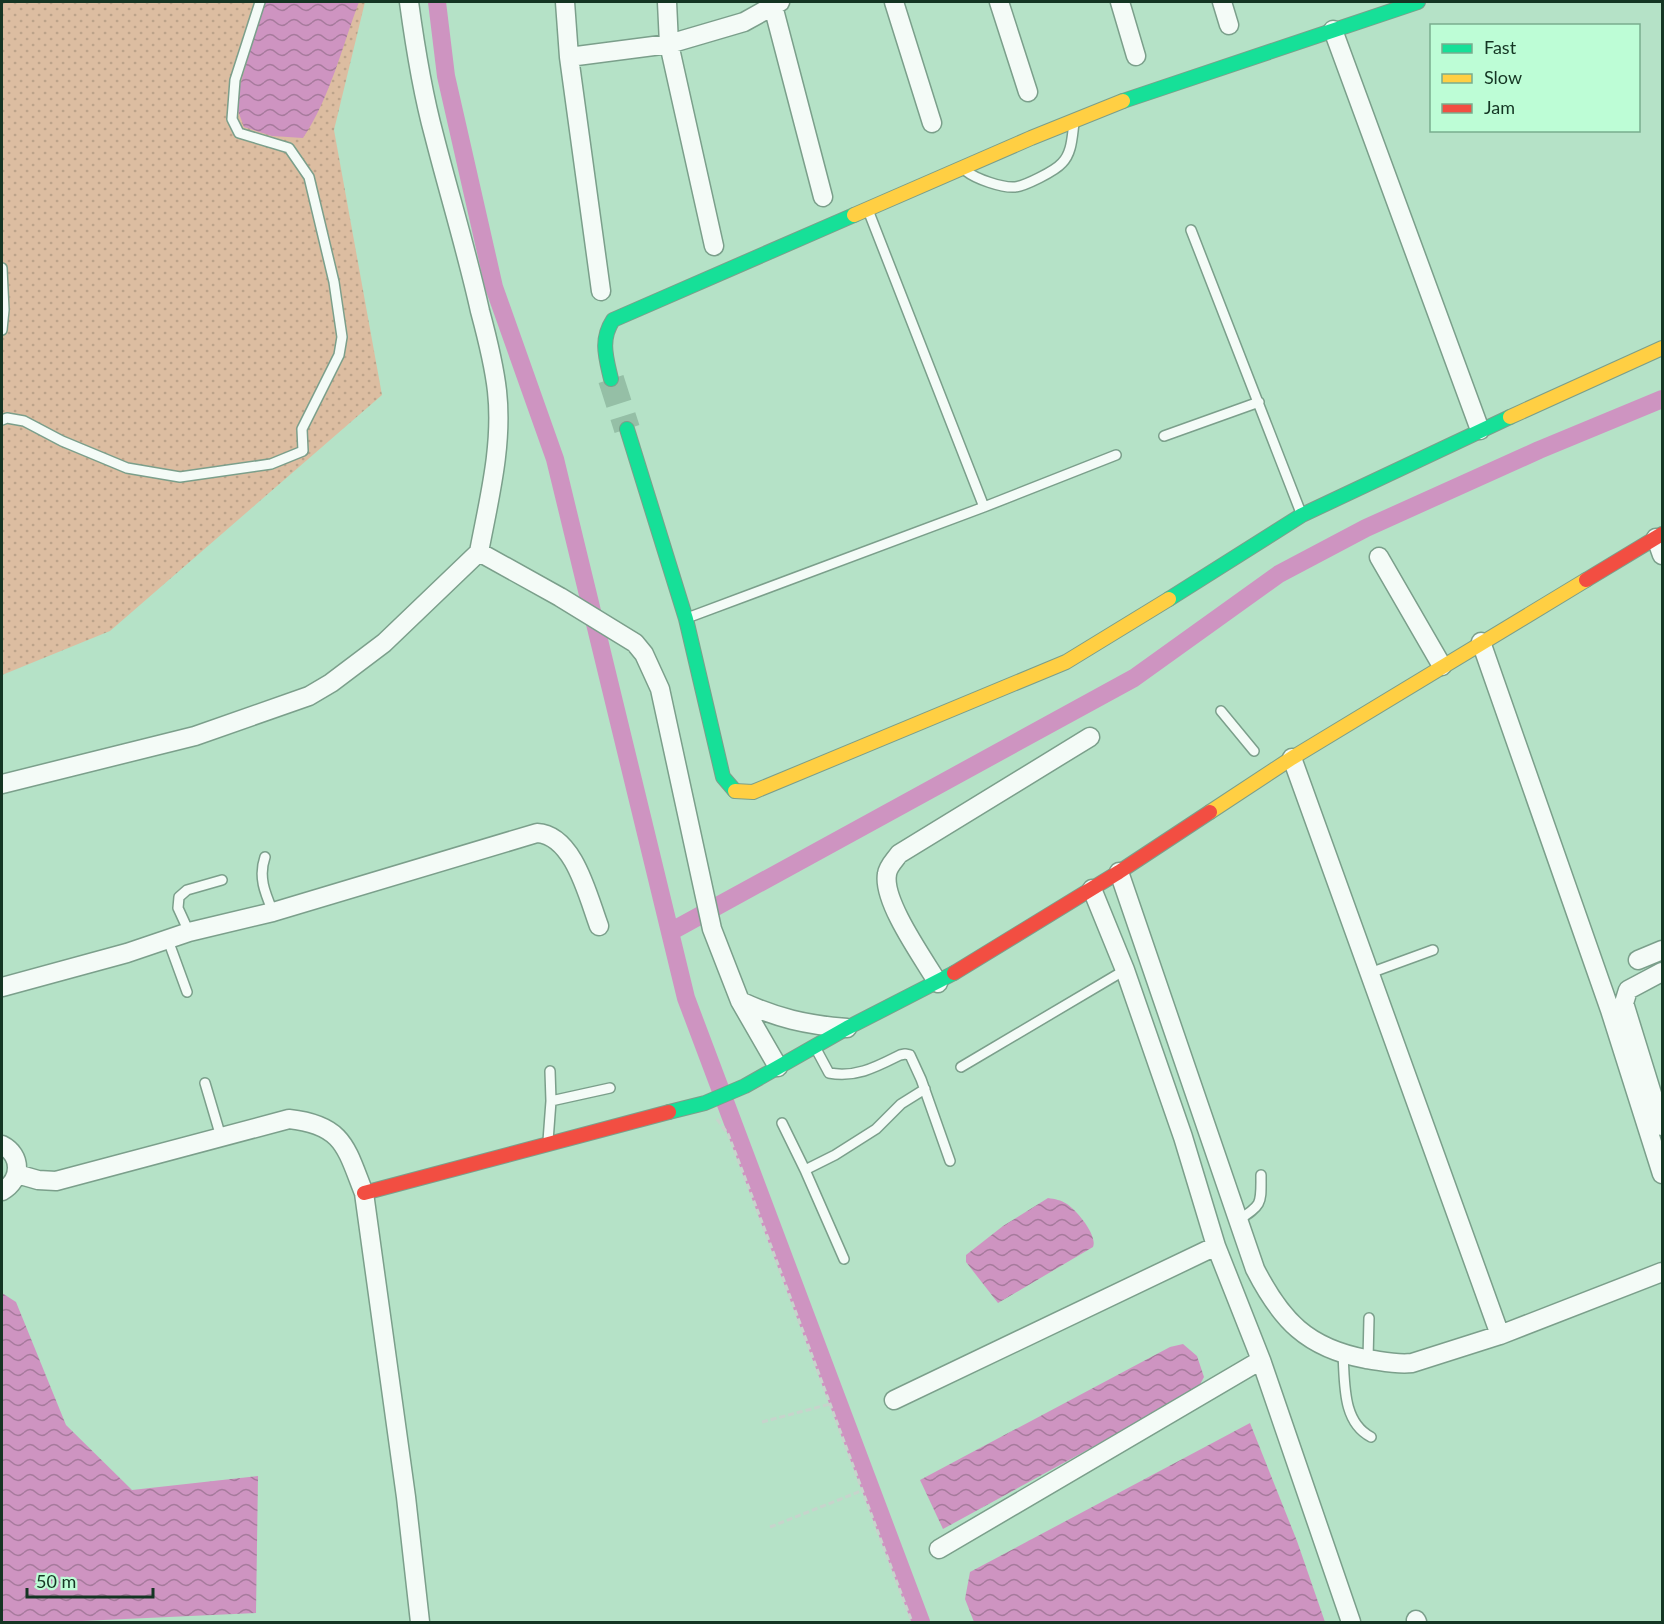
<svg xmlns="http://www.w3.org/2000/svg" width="1664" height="1624" font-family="Lato,sans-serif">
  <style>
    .grass { fill: url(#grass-dots) }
    .water { fill: url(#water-waves) }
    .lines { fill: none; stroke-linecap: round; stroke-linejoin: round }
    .canal { stroke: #ce94c1; stroke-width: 18 }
    .secondary-tunnel { stroke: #95bfa6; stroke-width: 26; stroke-dasharray: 26 13; stroke-linecap: butt }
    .lane-casing { stroke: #7b9f8b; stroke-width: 12 }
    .street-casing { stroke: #7b9f8b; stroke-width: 21 }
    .fast-casing { stroke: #7b9f8b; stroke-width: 16 }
    .slow-casing { stroke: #7b9f8b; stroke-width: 16 }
    .jam-casing { stroke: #7b9f8b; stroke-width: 16 }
    .path { stroke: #c7d4cc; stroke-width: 3; stroke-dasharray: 6 3; stroke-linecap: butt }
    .lane { stroke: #f4fbf7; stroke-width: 9 }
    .street { stroke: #f4fbf7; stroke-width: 18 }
    .fast { stroke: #16e098; stroke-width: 14 }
    .slow { stroke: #ffcf43; stroke-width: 14 }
    .jam { stroke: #f24e42; stroke-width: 14 }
  </style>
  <defs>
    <pattern id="grass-dots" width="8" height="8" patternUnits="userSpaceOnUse" patternTransform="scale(1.5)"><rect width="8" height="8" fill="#dcbda1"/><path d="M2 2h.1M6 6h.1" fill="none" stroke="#bca38a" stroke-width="1.8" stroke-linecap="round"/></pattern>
    <pattern id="water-waves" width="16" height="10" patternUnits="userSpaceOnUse" patternTransform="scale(1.5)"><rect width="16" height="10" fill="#ce94c1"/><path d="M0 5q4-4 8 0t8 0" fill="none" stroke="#a67a9c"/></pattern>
  </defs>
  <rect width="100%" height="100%" fill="#b5e2c7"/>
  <path class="grass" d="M2,2h363l-31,128 48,265 -272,236 -108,44z"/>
  <path class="water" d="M264,2h95c-17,45 -29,96 -56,136l-31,-2 -28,-9 -9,-24z
    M1048,1198c7,1 13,2 19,6 9,6 31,31 26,43l-95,56 -32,-41v-7l37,-29z
    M2,1293l14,9 50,123 66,65 126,-14 -2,137 -196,9h-58z
    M1183,1344l14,12 7,21 -7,13 -254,139 -23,-49 250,-133z
    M1250,1423l47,118 28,81h-351l-9,-23 5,-27z"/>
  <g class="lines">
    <path class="canal" d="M437,2l9,74 48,211 61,172 131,539 235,624
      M670,932l464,-254 145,-104 87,-46 173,-78 123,-51"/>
    <path class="secondary-tunnel" d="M611,379l16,50"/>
    <g class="lane-casing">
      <path id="lane" d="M966,171c10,8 36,17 49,16 10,-1 40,-16 47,-24 10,-10 10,-26 12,-40
        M868,210l116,297
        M1191,230l110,283
        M2,268l2,42 -2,20
        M2,420l5,-2 17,3 38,20 65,27 53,9 91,-13 32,-13 -1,-22 37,-74 3,-18 -8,-55 -25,-105 -20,-29 -50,-15 -7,-14 3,-39 25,-78
        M1164,436l95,-34
        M687,618l297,-111 132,-52
        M1221,711l33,40
        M265,857c-7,20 0,36 8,55
        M189,932l-11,-24 1,-11 8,-7 35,-10
        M168,940l19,52
        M1370,973l63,-23
        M815,1047l14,26c27,5 47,-6 71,-18l5,-1 5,1 11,24 29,82
        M961,1067l164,-97
        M205,1083l16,54
        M551,1101l59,-13
        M782,1123l23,47
        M548,1141l3,-40 -1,-30
        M1238,1220c25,-15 23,-17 23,-45
        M844,1259l-39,-89 30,-15 41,-26 25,-25 24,-15
        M1343,1355c2,28 -1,67 28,82
        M1368,1359l1,-41"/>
    </g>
    <g class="street-casing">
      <path id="street" d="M409,2c6,44 13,89 25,133 15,59 33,117 46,176 7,26 14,53 17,80 6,54 -8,108 -18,161
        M565,2l4,55 32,234
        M667,2l2,42 45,202
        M772,2l51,195
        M894,2l38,121
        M999,2l29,90
        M1120,2l16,54
        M1222,2l7,23
        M1333,30l147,400
        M569,57l100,-13 75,-22 36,-20
        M1656,538l6,17
        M1379,557l63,109
        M1481,642l129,368 52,164
        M1292,758l208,577
        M2,784l193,-48 114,-40 22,-13 53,-40 95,-91 81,45 75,46 9,11 16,35 52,240 28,72 38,66
        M1119,872l136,397c26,51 52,79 111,90 16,2 30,6 46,4l88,-28 162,-63
        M1092,889l33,81 58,167 33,109 45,114 90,262
        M1638,960l24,-10
        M1662,972l-34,18 -4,13 38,123
        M938,983c-15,-25 -56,-82 -51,-109 1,-8 8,-14 12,-20l191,-117
        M2,987l125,-34 62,-21 84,-20 264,-79c37,2 51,64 62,93
        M740,1001c37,17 66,24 107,27
        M2,1145c20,10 20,35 0,46
        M17,1174l21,6 18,1 233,-62c55,6 57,29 75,74l42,304 14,125
        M894,1400l322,-154
        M939,1549l322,-189
        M1416,1620l1,2"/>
    </g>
    <g class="fast-casing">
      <path id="fast" d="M1123,101l295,-99
        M611,379c-5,-22 -11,-39 2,-59l241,-105
        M627,429l59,190 37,158 12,14
        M1169,599l133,-84 208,-98
        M669,1112l36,-9 40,-17 102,-58 107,-55"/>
    </g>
    <g class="slow-casing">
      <path id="slow" d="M854,215l177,-77 92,-37
        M1510,417l152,-69
        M735,791l18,1 313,-130 103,-63
        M1210,812l82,-54 294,-178"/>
    </g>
    <g class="jam-casing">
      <path id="jam" d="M1586,580l76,-46
        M954,973l165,-101 91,-60
        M364,1193l305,-81"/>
    </g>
    <path class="path" d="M717,1119l11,15c63,162 122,326 184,488
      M762,1422l68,-18
      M770,1527l91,-36"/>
    <use href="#lane" class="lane"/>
    <use href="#street" class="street"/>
    <use href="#fast" class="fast"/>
    <use href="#slow" class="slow"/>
    <use href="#jam" class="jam"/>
  </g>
  <rect width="1664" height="1624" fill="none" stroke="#143523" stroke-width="6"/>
  <rect x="1430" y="24" width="210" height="108" fill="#bdfdd6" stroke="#79ad8e" stroke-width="1.5"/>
  <rect x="1442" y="44" width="30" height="9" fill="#16e098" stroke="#79ad8e" stroke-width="1.5"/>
  <text x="1484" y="54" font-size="18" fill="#143523">Fast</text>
  <rect x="1442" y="74" width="30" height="9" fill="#ffcf43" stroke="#79ad8e" stroke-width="1.5"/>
  <text x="1484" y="84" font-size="18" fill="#143523">Slow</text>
  <rect x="1442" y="104" width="30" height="9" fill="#f24e42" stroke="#79ad8e" stroke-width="1.5"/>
  <text x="1484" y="114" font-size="18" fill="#143523">Jam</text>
  <path d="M27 1588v9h126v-9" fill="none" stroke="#143523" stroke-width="3"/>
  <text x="36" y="1588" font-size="18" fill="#143523" stroke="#bdfdd6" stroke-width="4.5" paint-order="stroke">50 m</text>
</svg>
